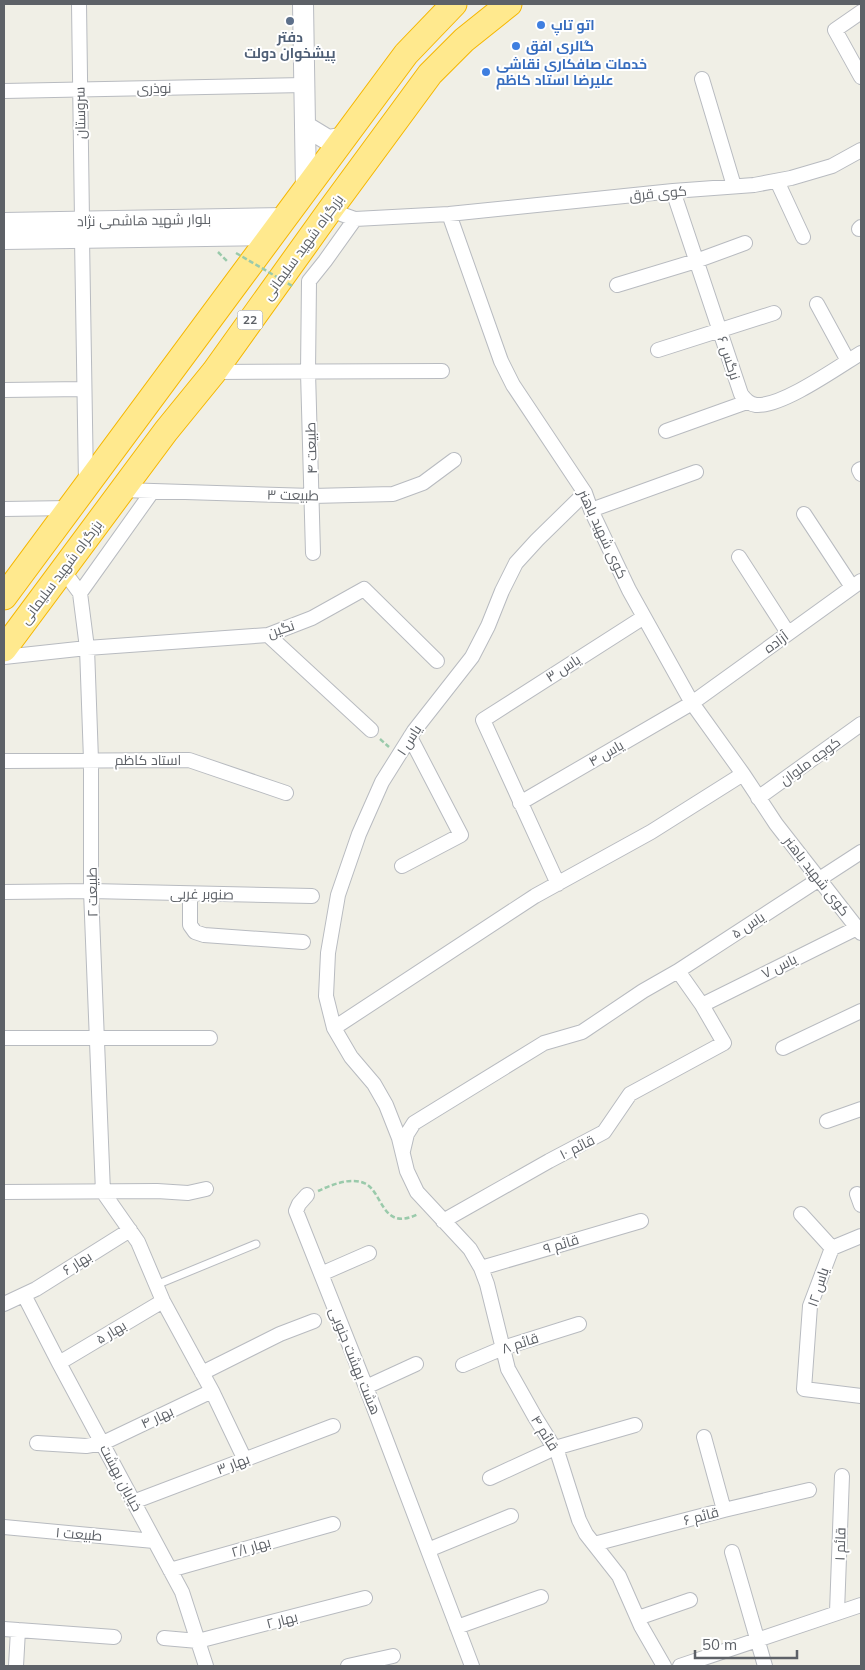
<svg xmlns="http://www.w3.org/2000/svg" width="865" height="1670" font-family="Mulish,Cairo,sans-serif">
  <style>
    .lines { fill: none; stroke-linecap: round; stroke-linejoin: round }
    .lane-casing { stroke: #b8bbc0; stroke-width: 9 }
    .street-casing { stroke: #b8bbc0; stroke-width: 16 }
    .secondary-casing { stroke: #b9bcc2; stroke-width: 22 }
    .highway-casing { stroke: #f6b700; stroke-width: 27 }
    .path { stroke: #9acaab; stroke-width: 2.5; stroke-dasharray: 5 2.5; stroke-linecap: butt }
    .lane { stroke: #fff; stroke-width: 7 }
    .street { stroke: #fff; stroke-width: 14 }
    .secondary { stroke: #fff; stroke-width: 20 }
    .highway { stroke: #ffe98e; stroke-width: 25 }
    .path-bridge { stroke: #9acaab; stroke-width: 2.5; stroke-dasharray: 5 2.5; stroke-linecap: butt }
    .service-dot { fill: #5c6f8a; stroke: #fff; stroke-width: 2 }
    .shop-dot { fill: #3f7fe0; stroke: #fff; stroke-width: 2 }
    .labels { text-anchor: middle; stroke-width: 4; stroke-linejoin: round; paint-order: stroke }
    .shield { fill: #fff; stroke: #8e9095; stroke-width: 1 }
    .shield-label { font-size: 12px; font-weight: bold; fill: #5d6167 }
    .shop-label { font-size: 14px; font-weight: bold; fill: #366cbe; stroke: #fff; text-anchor: start }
    .service-label { font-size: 14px; font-weight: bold; fill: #4e5e75; stroke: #fff }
    .street-label { font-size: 14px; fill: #5d6167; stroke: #fff }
  </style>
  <rect width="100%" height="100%" fill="#f0efe6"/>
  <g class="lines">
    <g class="lane-casing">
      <path id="lane" d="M156,1285l100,-41"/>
    </g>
    <g class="street-casing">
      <path id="street" d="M79,4l3,217
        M861,12l-26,18 26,47
        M702,79l32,107
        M4,91l300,-6
        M777,181l26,56
        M673,191l68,203c4,6 8,10 15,11 26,2 82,-38 105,-52
        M330,210l25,9 94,-5 224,-23 81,-6 37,-7 41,-12 29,-16
        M449,214l52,147 12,24 72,108 6,17 38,80 63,113 51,71 33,50 85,109
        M859,229l2,-2
        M82,238l4,245
        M617,285l79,-24 49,-18
        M817,304l31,57
        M658,350l116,-37
        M214,372l228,-1
        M4,390l80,-1
        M666,431l81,-29
        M861,469l-2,1 2,4
        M122,490l190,6 81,-2 30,-11 31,-23
        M585,493l-48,47 -21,23 -14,28 -14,35 -16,31 -58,74 -32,51 -23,52 -21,61 -10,58 -2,43 8,32 17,29 23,27 12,21 13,33 8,33 10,21 53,57 11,19 6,16 21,85 27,48 23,37 21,66 7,14 33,42 22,50 23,40
        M4,509l66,-1
        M591,510l105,-38
        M804,514l48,73
        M313,553l-5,-181 1,-91 16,-20 30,-42
        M739,557l49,76
        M63,570l17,23 7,55 4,112v131l12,301
        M80,593l72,-101
        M268,635l103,95
        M4,657l83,-9 181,-13 44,-17 52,-29 73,72
        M4,761l185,-1 97,33
        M758,798l103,-74
        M520,803l172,-100 169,-122
        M402,866l59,-31 -51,-98
        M558,884l-75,-164 161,-103
        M4,892l87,-1 221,5
        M190,894v31l5,7 9,3 99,7
        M678,971l183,-119
        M702,1005l155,-77
        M334,1028l201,-132 116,-64 92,-58
        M4,1038h206
        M783,1048l78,-37
        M827,1121l34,-12
        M403,1151l4,-17 7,-11 130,-80 38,-11 61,-41 35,-20 24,34 22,38 -94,51 -26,38 -55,29 -106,60
        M4,1192l153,-1 31,2 18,-4
        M103,1192l35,50 25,59 49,90 33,69
        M857,1194l4,11
        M307,1195l-8,9 -3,7 70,176 106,279
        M801,1214l31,34
        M861,1236l-29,12 -22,58 -6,83 57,7
        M481,1268l160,-47
        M321,1274l48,-21
        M24,1295l35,68 123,229 24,74
        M4,1304l32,-15 94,-59
        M59,1363l104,-62
        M463,1365l40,-17 76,-24
        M202,1373l78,-39 34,-13
        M366,1387l50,-23
        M704,1437l20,73
        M37,1443l49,3 17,-3 109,-52
        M490,1478l65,-30 80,-23
        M133,1502l200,-76
        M4,1527l150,14
        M594,1544l130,-34 85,-20
        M428,1550l83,-34
        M732,1552l33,114
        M170,1570l163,-46
        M837,1612l5,-136
        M638,1618l52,-18
        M457,1627l84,-30
        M4,1629l110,8
        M164,1638l34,3 167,-43
        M16,1666l2,-36
        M348,1666l45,-10
        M680,1666l181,-61"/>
    </g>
    <g class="secondary-casing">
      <path id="secondary" d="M303,4l2,122
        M306,190l-1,-64 23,14 17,-3
        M4,223l281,-5
        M4,239l269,-4"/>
    </g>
    <g class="highway-casing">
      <path id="highway" d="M4,597l402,-543 48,-50
        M4,649l162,-218 48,-59 116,-162 100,-136 34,-34 45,-36"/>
    </g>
    <path class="path" d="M218,252l10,10
      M380,739l9,8
      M318,1191c13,-6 32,-14 46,-8 19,7 17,50 54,31"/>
    <use href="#lane" class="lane"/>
    <use href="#street" class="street"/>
    <use href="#secondary" class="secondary"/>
    <use href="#highway" class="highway"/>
    <path class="path-bridge" d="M236,253l58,34"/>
  </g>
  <circle class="service-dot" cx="290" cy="21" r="5"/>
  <g class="shop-dot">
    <circle cx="541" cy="25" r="5"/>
    <circle cx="516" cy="46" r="5"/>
    <circle cx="486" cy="72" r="5"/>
  </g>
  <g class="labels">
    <rect class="shield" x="237.5" y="310.5" width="25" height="19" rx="4"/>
    <g class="shield-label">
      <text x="250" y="324">22</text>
    </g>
    <g class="shop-label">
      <text x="551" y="30">اتو تاپ</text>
      <text x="526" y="51">گالری افق</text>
      <text x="496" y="69">خدمات صافکاری نقاشی<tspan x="496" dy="16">علیرضا استاد کاظم</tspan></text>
    </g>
    <g class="service-label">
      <text x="290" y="42">دفتر<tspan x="290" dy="16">پیشخوان دولت</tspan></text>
    </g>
    <g class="street-label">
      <text transform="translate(154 88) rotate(-1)" y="5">نوذری</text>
      <text transform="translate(80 113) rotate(-91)" y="5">سروستان</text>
      <text transform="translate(658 193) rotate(-5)" y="5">کوی قرق</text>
      <text transform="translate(144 220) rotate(-1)" y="5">بلوار شهید هاشمی نژاد</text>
      <text transform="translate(303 247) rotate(-54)" y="5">بزرگراه شهید سلیمانی</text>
      <text transform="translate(729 358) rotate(72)" y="5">نرگس ۶</text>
      <text transform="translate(311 448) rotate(-92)" y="5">طبیعت ۴</text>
      <text transform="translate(293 495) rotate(1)" y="5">طبیعت ٣</text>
      <text transform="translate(603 534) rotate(65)" y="5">کوی شهید باهنر</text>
      <text transform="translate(61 572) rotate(-53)" y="5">بزرگراه شهید سلیمانی</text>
      <text transform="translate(281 629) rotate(-19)" y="5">نگین</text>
      <text transform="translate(776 642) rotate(-36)" y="5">آزاده</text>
      <text transform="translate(563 668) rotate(-33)" y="5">یاس ۳</text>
      <text transform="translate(409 740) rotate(-57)" y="5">یاس ۱</text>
      <text transform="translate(606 753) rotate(-30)" y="5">یاس ۴</text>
      <text x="148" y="765">استاد کاظم</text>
      <text transform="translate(810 761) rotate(-36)" y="5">کوچه ملوان</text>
      <text transform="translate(817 876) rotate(52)" y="5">کوی شهید باهنر</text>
      <text transform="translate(92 892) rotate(-91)" y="5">طبیعت ۲</text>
      <text transform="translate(202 894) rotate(1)" y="5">صنوبر غربی</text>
      <text transform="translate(748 925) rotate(-33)" y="5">یاس ۵</text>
      <text transform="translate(779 966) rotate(-26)" y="5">یاس ۷</text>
      <text transform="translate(577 1147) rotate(-27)" y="5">قائم ۱۰</text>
      <text transform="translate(561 1244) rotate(-17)" y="5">قائم ۹</text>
      <text transform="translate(77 1263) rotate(-32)" y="5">بهار ۶</text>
      <text transform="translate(818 1287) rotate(-72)" y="5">یاس ۱۲</text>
      <text transform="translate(111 1332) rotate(-31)" y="5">بهار ۵</text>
      <text transform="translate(520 1343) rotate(-18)" y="5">قائم ۸</text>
      <text transform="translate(355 1361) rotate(68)" y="5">هشت بهشت جنوبی</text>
      <text transform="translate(157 1417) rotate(-25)" y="5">بهار ۴</text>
      <text transform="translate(545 1433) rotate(58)" y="5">قائم ۴</text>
      <text transform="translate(233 1464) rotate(-21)" y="5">بهار ۳</text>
      <text transform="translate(121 1478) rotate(62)" y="5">خیابان بهشت</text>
      <text transform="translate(701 1516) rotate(-15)" y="5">قائم ۶</text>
      <text transform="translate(79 1534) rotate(5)" y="5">طبیعت ۱</text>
      <text transform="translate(840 1544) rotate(-88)" y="5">قائم ۱</text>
      <text transform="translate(251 1547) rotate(-16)" y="5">بهار ۲/۱</text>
      <text transform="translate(282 1620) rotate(-14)" y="5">بهار ۲</text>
    </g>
  </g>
  <rect width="865" height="1670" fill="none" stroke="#5d6167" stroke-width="10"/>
  <path d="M695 1650v8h102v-8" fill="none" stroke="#5d6167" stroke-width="2.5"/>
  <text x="702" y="1650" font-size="15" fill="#5d6167" stroke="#ffffff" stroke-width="4" paint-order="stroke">50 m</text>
</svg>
